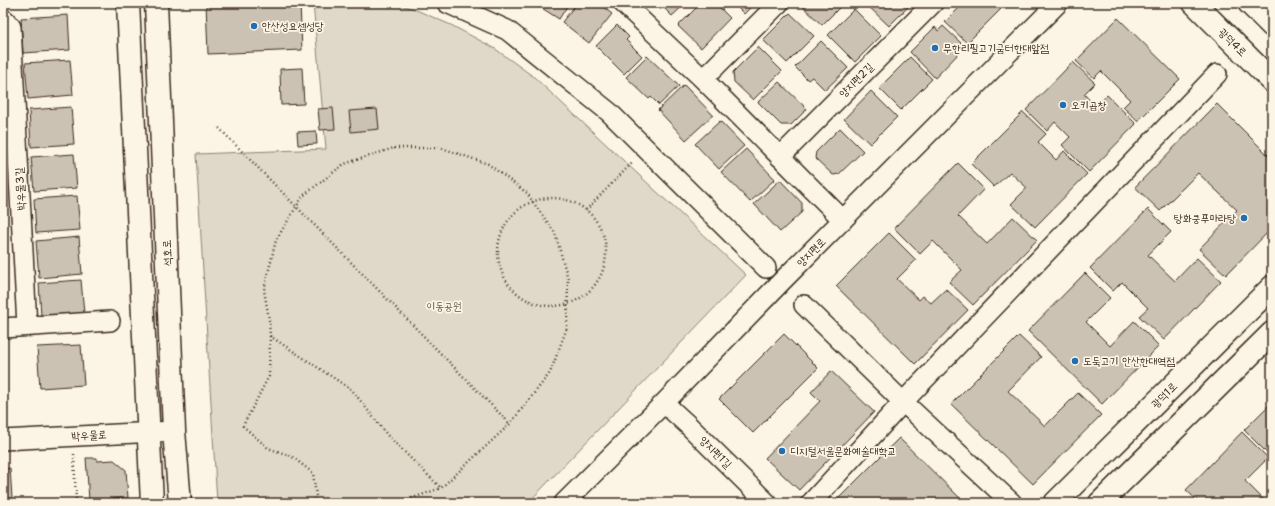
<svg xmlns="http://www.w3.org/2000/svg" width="1275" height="506" font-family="'Shantell Sans','Poor Story',sans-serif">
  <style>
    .green { fill: #e0d8c8; stroke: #8e8173 }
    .building { fill: #ccc2b3; stroke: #3b2a1e }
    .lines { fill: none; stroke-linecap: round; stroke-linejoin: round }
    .minor-casing { stroke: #3b2a1e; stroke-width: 22 }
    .major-casing { stroke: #3b2a1e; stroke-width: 25 }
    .path { stroke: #3b2a1e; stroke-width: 2.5; stroke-dasharray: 1 3; stroke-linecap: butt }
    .minor { stroke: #fcf5e5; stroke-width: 19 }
    .major { stroke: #fcf5e5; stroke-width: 22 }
    .poi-dot { fill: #1f6fb2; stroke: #fcf5e5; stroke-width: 1.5 }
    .labels { text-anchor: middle; stroke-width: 3.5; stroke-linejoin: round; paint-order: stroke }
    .poi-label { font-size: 11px; fill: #3b2a1e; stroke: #fcf5e5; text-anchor: start }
    .street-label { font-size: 11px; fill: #3b2a1e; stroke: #fcf5e5 }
    .park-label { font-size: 11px; fill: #645648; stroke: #fcf5e5 }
  </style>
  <rect width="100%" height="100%" fill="#fcf5e5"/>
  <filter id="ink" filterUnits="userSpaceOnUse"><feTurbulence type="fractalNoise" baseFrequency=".025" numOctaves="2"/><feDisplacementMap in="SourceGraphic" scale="8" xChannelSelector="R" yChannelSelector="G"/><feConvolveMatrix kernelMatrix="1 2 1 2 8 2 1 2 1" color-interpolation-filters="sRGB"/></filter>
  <g filter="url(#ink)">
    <path class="green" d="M313,3h82l19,6 37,16 43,23 40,29 212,198 -218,228h-311l-21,-349 130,-5z"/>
    <path class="building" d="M206,3h94l2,47 -94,4z
      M534,3h35l-10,16z
      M577,3h21l14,11 -23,29 -27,-21z
      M659,3h27l-14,13z
      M701,3h14l15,15 -29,30 -23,-22z
      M733,3h22l-11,11z
      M801,3h43l-22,22 -22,-21z
      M865,3h47l-23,23z
      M964,3h30l7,6 -34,34 -22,-21z
      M996,3h12l-6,6z
      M854,9l27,27 -26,26 -27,-27z
      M790,13l24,23 -27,27 -24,-23z
      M68,15l2,35 -47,3 -2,-35z
      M1118,18l62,61 -42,42 -15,-14 7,-7 -29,-29 -7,7 -18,-17z
      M617,25l12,12 -3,3 16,16 -18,18 -28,-28z
      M943,26l18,17 -5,5 4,4 -25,26 -25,-26 25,-25 3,4z
      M821,41l27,27 -23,22 -13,-13 -4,3 -13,-13z
      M758,47l24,24 -29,29 -19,-18 -1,-10z
      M647,56l32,30 -20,19 -8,-8 -2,2 -23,-22z
      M910,57l22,22 -31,31 -22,-22z
      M70,60l3,35 -45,4 -3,-36z
      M1073,62l22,21 -11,11 12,13 11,-12 29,29 -47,48 -27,-27 8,-8 -15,-15 -8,9 -21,-21z
      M302,68l2,36 -23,1 -1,-36z
      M779,82l28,27 -16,16h-10l-23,-23z
      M684,85l29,30 -27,25 -28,-30z
      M871,91l26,26 -27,27 -26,-25z
      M1217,104l55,55v69l-46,47 -27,-26 38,-39 -39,-37 -38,38 -25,-24z
      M71,107l3,37 -43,3 -2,-37z
      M333,108l2,21 -15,1 -2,-21z
      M377,109l2,20 -28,3 -2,-21z
      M1023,112l23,22 -8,8 18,18 8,-9 23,23 -52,53 -24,-23 16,-16 -17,-16 -16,15 -23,-23z
      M720,121l24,25 -25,23 -24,-25z
      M840,128l23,23 -24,23 -6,1 -18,-17 1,-6z
      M316,131l1,13 -19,1 -1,-13z
      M746,149l29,30 -25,23 -29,-30z
      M74,154l3,34 -43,3 -3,-34z
      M958,163l26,26 -26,27 29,28 26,-27 24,23 -64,65 -24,-23 13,-12 -29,-29 -13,13 -26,-26z
      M780,180l22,23v9l-22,20 -26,-28z
      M77,196l3,34 -44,3 -2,-34z
      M1148,209l23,23 -23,23 27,26 22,-23 24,23 -57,59 -25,-24 9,-8 -26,-26 -9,9 -23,-23z
      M889,233l27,27 -19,19 22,21 4,-4 8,7 15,-14 22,21 -53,54 -79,-78z
      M79,237l3,37 -43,4 -3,-37z
      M1085,273l25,25 -24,24 24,24 24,-25 25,25 -57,58 -74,-73z
      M81,280l3,33 -43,3 -2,-33z
      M3,285l3,30h-3z
      M784,334l34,34 -65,65 -34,-34z
      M1019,336l22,21 -33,34 37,35 33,-33 23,22 -68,69 -82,-80z
      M81,345l3,40 -44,3 -3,-41z
      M831,371l43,41 -75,78 -34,-32 55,-57 -9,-9z
      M1272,402v56l-28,-28z
      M1242,432l26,26 -23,23 20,20 7,-7v9h-72l-14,-13z
      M899,438l66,65h-131z
      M86,458h11v3l17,-1 12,10 2,28 -39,2z
      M10,468l2,30 -9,1v-30z
      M128,500v3h-28v-1z"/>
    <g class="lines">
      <g class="minor-casing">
        <path id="minor" d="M447,3l60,27 102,82 157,156
          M623,3l80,76 140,141
          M3,20h2l6,7 16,299
          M703,79l76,-76
          M780,157l153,-154
          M804,305l99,97 109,101
          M3,328l107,-7
          M664,403l24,22 79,78
          M3,440l171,-9
          M564,503l100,-100 117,-121 277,-279
          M811,503l92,-101 314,-328"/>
      </g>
      <g class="major-casing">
        <path id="major" d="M128,3l24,500
          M156,3l18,428 6,72
          M1194,3l78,78
          M1249,3l23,23
          M1055,503l217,-216
          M1100,503l172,-170"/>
      </g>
      <path class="path" d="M219,128l291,296
        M394,148h48l46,16 39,29 6,9 22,31 13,46 -1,49 -17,45 -40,51 -69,64 -53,-52 -36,-46 -82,-54 -1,-17 -5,-29 12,-50 27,-44 41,-32z
        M498 252a54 54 0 1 1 108 0a54 54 0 1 1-108 0Z
        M586,210l47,-48
        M270,336l-1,40 -26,50 25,22 23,8 22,17 3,23 -3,7
        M74,454l2,49
        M405,503l5,-4 31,-11"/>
      <use href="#minor" class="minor"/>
      <use href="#major" class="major"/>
    </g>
  </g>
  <g class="poi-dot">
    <circle cx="254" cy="26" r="4"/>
    <circle cx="935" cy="48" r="4"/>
    <circle cx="1063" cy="105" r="4"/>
    <circle cx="1244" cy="218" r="4"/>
    <circle cx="1075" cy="361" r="4"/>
    <circle cx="782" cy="451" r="4"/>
  </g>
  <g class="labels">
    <g class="poi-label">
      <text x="262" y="30">안산성요셉성당</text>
      <text x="943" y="52">무한리필고기굼터한대앞점</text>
      <text x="1071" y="109">오키곱창</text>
      <text x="1236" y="222" text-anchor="end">탕화쿵푸마라탕</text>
      <text x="1083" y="365">도둑고기 안산한대역점</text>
      <text x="790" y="455">디지털서울문화예술대학교</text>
    </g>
    <g class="street-label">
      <text transform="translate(1233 42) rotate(45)" y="4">광덕4로</text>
      <text transform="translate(856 80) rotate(-45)" y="4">양지편2길</text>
      <text transform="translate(20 189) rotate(-93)" y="4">박우물3길</text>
      <text transform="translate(811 252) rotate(-45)" y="4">양지편로</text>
      <text transform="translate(167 253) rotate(-93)" y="4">석호로</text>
      <text transform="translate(1164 395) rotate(-45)" y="4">광덕1로</text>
      <text transform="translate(89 435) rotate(-3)" y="4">박우물로</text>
      <text transform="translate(716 452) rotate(45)" y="4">양지편1길</text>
    </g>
    <g class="park-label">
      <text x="444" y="310">이동공원</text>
    </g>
  </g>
  <rect width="1275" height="506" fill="none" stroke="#fcf5e5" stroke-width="16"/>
  <rect x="8" y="8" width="1259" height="490" fill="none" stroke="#3b2a1e" stroke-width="1.5" filter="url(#ink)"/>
</svg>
